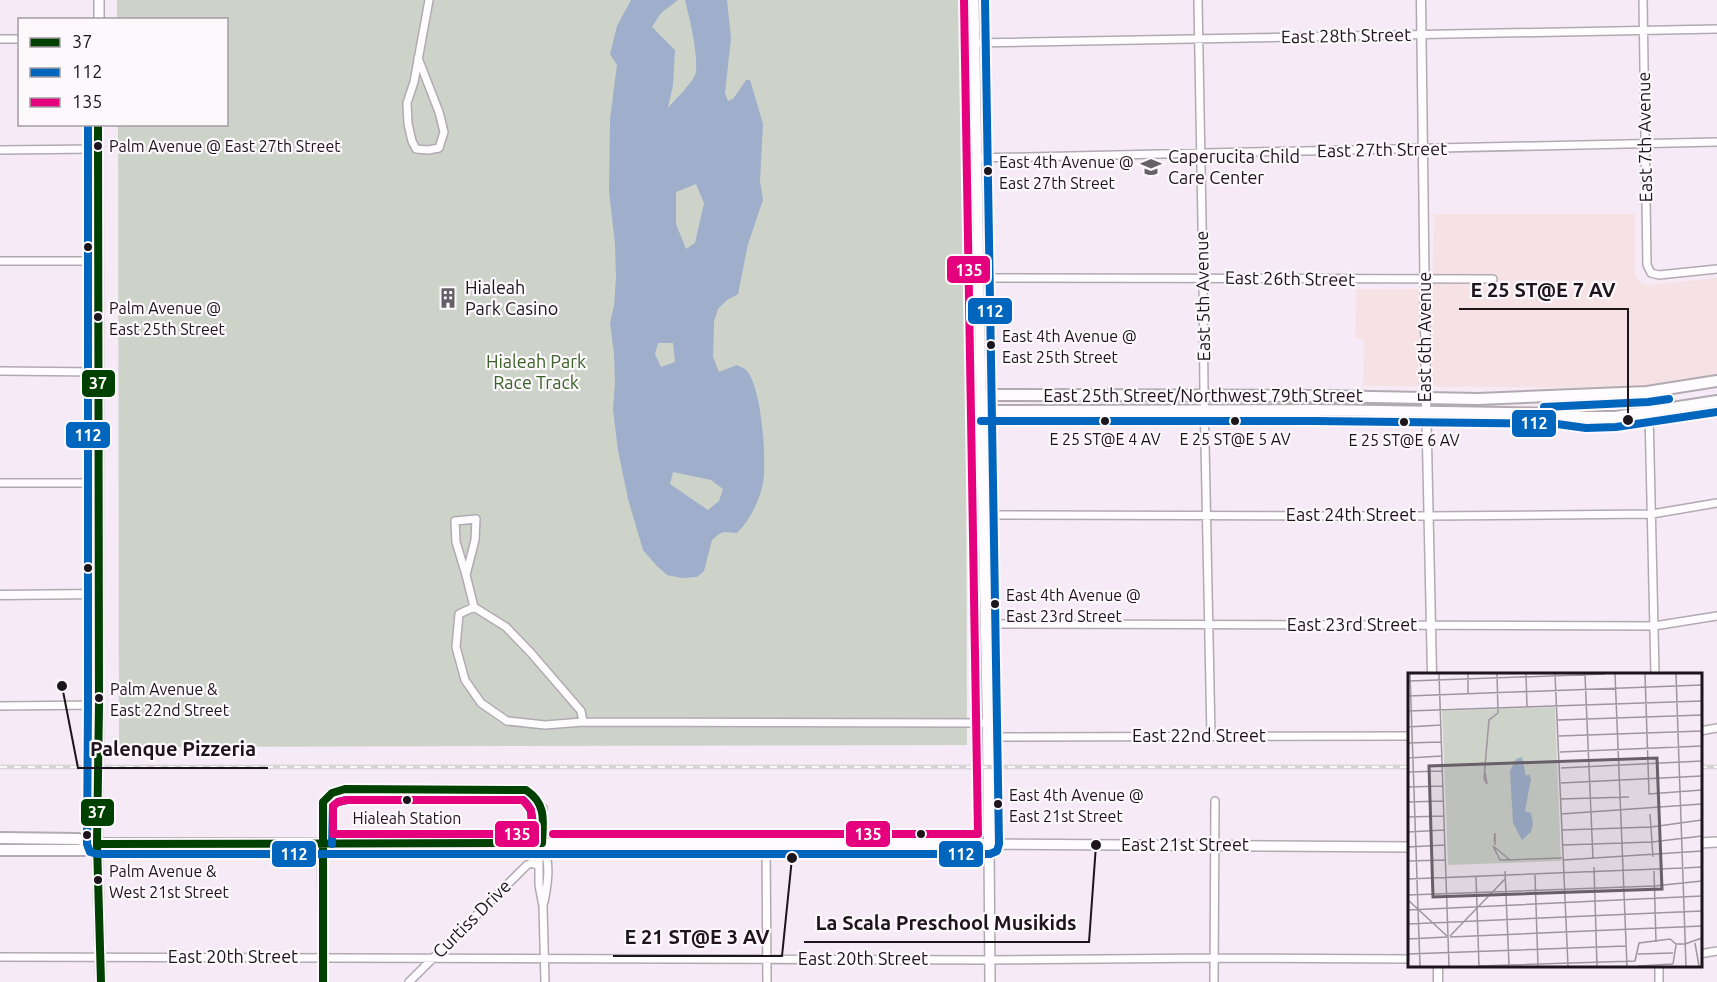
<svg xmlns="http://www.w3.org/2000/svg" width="1717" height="982" font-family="Ubuntu,sans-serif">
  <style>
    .medical { fill: #f6e2e4 }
    .green { fill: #ced3ca }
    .water { fill: #9eaecb; fill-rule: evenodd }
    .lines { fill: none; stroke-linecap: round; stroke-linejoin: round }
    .minor-casing { stroke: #b2aab2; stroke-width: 10 }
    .tertiary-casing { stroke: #b2aab2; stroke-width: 11 }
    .secondary-casing { stroke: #b2aab2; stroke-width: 12 }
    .primary-casing { stroke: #b2aab2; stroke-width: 14 }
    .minor { stroke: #fefcfe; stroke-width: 7 }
    .tertiary { stroke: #fefcfe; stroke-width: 8 }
    .secondary { stroke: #fefcfe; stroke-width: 9 }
    .primary { stroke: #fefcfe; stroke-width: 10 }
    .rail-casing { stroke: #d6d2d6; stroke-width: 4.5 }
    .rail { stroke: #fcf8fc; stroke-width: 2; stroke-dasharray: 7; stroke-linecap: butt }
    .bus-1-casing { stroke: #fcf8fc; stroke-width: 12 }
    .bus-2-casing { stroke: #fcf8fc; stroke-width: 12 }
    .bus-3-casing { stroke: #fcf8fc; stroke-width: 12 }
    .bus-1 { stroke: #004000; stroke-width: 8 }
    .bus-2 { stroke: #0065bd; stroke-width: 8 }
    .bus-3 { stroke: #e5007d; stroke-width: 8 }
    .bus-dot { fill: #1c151c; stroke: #fcf8fc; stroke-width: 2 }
    .labels { text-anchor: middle; stroke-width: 4.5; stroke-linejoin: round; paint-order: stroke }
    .bus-label { font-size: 16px; fill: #1c151c; stroke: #fcf8fc; text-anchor: start }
    .street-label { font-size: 18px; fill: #1c151c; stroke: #fcf8fc }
    .poi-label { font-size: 18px; fill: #1c151c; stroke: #fcf8fc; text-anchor: start }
    .park-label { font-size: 18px; fill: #3c6128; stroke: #fcf8fc }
    .inset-road { fill: none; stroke: #9e959e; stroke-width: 1.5 }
    .view { fill: #686068; fill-opacity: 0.15; stroke: #686068; stroke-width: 3 }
    .inset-edge { fill: none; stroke: #1c151c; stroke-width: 3 }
    .leader { fill: none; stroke: #1c151c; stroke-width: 2 }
    .callout-dot { fill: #1c151c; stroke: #fcf8fc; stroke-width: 2 }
    .callout-label { font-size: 20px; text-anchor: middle; font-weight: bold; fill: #1c151c; stroke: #fcf8fc; stroke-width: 4.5; stroke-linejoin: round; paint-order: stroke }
    .line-badge { stroke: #fcf8fc; stroke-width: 2 }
    .badge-label { font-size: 16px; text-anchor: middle; font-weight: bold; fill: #fff }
  </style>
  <rect width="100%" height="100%" fill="#f5eaf5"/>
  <path class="medical" d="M1434,214h201v59l4,9 10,3 68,-7v98l-77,12 -277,-2 1,-47 -9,-1 1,-49h76z"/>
  <path class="green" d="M117,0h848l2,745 -848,2 -1,-622 108,-1v-104l-109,-1z"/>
  <path class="water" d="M631,0h47l-17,13 -9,14 23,23 -2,35 -5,23c6,-7 24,-25 27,-33 5,-15 -6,-59 -10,-75h42l4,38 -6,55 3,8 5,-2 13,-19h4l13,44 -3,57 3,19 -15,44 -10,50 -11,6 -9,9 -4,12 -1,36 6,15 18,-7c2,2 6,2 8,4 17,13 23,99 17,119 -5,17 -12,32 -25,45l-13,-1 -5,2 -7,6 -8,31 -7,6 -15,1 -15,-3 -10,-9 -14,-16 -15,-51 -10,-49 -5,-40 2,-27 -1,-29 -4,-31 4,-17 2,-28 -1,-34 -6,-53 1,-72 7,-54 -7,-11 7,-28zM696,184l8,19 -9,40 -9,6 -10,-25v-32zM658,343h15l2,19 -14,5 -6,-13zM673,472l38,8 12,9 -4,12 -11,9 -38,-26z"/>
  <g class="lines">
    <g class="minor-casing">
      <path id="minor" d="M1198,0l5,278 1,117 7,341
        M1643,0l4,265 4,8 8,2 58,-6
        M0,39h20
        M975,43l742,-14
        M418,58l21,54 5,20 -5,16 -11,2 -12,-1 -4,-8 -4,-17 -1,-21 7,-21 15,-82
        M0,150l98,-1
        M976,158l741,-16
        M0,261h98
        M978,278l515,1
        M0,371l98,1
        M1649,412l6,262
        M0,483h99
        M983,515l446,1 223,-2 65,-11
        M466,575l-10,-33 -1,-21 21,-2 -1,21 -9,35 8,32
        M986,624l668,2 63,-10
        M0,706l99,-1
        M583,722l-2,-11 -50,-58 -25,-26 -32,-20 -15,7 -3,33 9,33 16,23 26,18 38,4 38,-3 405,1
        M1700,731l17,-3
        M988,737l422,-1
        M543,808l-1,35 -3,12v30l4,21 2,76
        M542,843c9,19 6,39 2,59
        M766,844l1,138
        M1700,954l17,-3
        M0,957l990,3 224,-2 196,1
        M1659,966v16
        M409,982l118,-117 5,-2 7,3
        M1214,982l1,-181"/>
    </g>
    <g class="tertiary-casing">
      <path id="tertiary" d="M1421,0l5,397 6,277
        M0,595l99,-1
        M322,844l1,138
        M1438,966v16"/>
    </g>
    <g class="secondary-casing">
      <path id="secondary" d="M974,0l7,395
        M99,20v-20
        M98,124l1,581 -2,139 4,138
        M1700,843l17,-1
        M990,982l-1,-138 421,3"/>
    </g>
    <g class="primary-casing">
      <path id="primary" d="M981,411l334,-1 191,3 52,1 28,3h29l102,-16
        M0,838l78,1 19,5h892l-1,-121 -7,-328 338,1 159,3 169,-7 70,-11
        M0,850h84l13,-6"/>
    </g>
    <use href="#minor" class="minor"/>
    <use href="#tertiary" class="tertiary"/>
    <use href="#secondary" class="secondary"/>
    <use href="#primary" class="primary"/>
    <g class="rail-casing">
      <path id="rail" d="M0,767h1410
        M1700,767h17"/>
    </g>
    <use href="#rail" class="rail"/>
    <g class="bus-1-casing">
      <path id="bus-1" d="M98,124l1,581 -2,139 4,138
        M97,844l445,-1
        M323,982v-180l9,-9 13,-4 181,1c21,14 17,31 16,53"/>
    </g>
    <g class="bus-2-casing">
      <path id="bus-2" d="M88,124v581l-1,139 3,8 7,2h893l7,-3 2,-7 -14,-844
        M1544,407l104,-5 21,-3
        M981,421h334l242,3 29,4 30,-1 101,-15
        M332,844l1,-38 5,-4 9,-2h176c13,10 9,27 9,42"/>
    </g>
    <g class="bus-3-casing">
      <path id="bus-3" d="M347,800h176l8,10 1,24h-199v-28l5,-4z
        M553,834h425l-14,-834"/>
    </g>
    <use href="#bus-1" class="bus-1"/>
    <use href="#bus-2" class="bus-2"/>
    <use href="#bus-3" class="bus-3"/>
  </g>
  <defs>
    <g id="school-bare" transform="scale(1.62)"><path d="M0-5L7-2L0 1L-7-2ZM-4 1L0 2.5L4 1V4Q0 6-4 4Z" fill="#686068" stroke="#fcf8fc" stroke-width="2.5" paint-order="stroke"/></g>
    <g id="building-bare" transform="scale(1.62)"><path d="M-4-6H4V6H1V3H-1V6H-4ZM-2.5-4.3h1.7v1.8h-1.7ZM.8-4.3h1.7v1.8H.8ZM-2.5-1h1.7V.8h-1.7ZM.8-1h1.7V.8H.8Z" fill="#686068" stroke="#fcf8fc" stroke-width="2.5" paint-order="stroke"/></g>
  </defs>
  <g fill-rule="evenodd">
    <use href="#school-bare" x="1151" y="167"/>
    <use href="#building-bare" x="448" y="298"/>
  </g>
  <g class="bus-dot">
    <circle cx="98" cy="146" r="5"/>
    <circle cx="988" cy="171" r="5"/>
    <circle cx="88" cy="247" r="5"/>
    <circle cx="98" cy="317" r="5"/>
    <circle cx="991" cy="345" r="5"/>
    <circle cx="1105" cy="421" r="5"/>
    <circle cx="1235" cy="421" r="5"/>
    <circle cx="1404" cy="422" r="5"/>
    <circle cx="88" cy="568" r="5"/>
    <circle cx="995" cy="604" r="5"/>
    <circle cx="99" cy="698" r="5"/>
    <circle cx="407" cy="800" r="5"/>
    <circle cx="998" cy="804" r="5"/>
    <circle cx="921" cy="834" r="5"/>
    <circle cx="87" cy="835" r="5"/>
    <circle cx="98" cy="880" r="5"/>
  </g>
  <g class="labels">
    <g class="bus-label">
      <text x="109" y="152">Palm Avenue @ East 27th Street</text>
      <text x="999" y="168">East 4th Avenue @<tspan x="999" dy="21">East 27th Street</tspan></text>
      <text x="109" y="314">Palm Avenue @<tspan x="109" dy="21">East 25th Street</tspan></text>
      <text x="1002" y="342">East 4th Avenue @<tspan x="1002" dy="21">East 25th Street</tspan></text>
      <text x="1105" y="445" text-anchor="middle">E 25 ST@E 4 AV</text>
      <text x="1235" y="445" text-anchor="middle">E 25 ST@E 5 AV</text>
      <text x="1404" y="446" text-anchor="middle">E 25 ST@E 6 AV</text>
      <text x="1006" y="601">East 4th Avenue @<tspan x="1006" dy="21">East 23rd Street</tspan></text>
      <text x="110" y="695">Palm Avenue &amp;<tspan x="110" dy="21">East 22nd Street</tspan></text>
      <text x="1009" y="801">East 4th Avenue @<tspan x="1009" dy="21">East 21st Street</tspan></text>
      <text x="407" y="824" text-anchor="middle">Hialeah Station</text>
      <text x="109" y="877">Palm Avenue &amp;<tspan x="109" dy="21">West 21st Street</tspan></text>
    </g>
    <g class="street-label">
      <text transform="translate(1346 36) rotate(-1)" y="6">East 28th Street</text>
      <text transform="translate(1645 137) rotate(-91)" y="6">East 7th Avenue</text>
      <text transform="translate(1382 150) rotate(-1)" y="6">East 27th Street</text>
      <text transform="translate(1290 279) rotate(1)" y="6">East 26th Street</text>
      <text transform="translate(1203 296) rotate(-91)" y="6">East 5th Avenue</text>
      <text transform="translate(1425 337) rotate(-90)" y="6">East 6th Avenue</text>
      <text x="1203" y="402">East 25th Street/Northwest 79th Street</text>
      <text x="1351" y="521">East 24th Street</text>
      <text x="1352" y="631">East 23rd Street</text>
      <text x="1199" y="742">East 22nd Street</text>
      <text x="1185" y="851">East 21st Street</text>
      <text transform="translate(472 919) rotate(-45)" y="6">Curtiss Drive</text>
      <text x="233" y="963">East 20th Street</text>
      <text x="863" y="965">East 20th Street</text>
    </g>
    <g class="poi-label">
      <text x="1168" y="163">Caperucita Child<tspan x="1168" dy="21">Care Center</tspan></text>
      <text x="465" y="294">Hialeah<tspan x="465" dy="21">Park Casino</tspan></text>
    </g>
    <g class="park-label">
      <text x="536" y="368">Hialeah Park<tspan x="536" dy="21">Race Track</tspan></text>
    </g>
  </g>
  <g transform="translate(1408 673)">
    <rect width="294" height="294" fill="#f5eaf5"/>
    <path d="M147,34l6,154 -113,4 -6,-154z" fill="#ced3ca"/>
    <path d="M114,84l4,19 3,-2 2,5 -6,32 6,2 2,11 -2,8 -9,8 -9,-17 -3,-52 6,-12z" fill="#9eaecb"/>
    <path class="inset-road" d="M2,1l7,204M31,1l10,292M60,1v20M118,1l1,33M147,1l13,292M207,1l12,292M237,1l4,120 53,-4M268,1l10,292M177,2l8,184M1,8l196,-7M0,23l294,-11M0,38l294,-10M150,47l144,-5M0,54l33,-2M151,63l143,-5M0,70l33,-1M152,79l142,-6M0,85l34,-2M153,95l141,-7M0,99l34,-1M77,99l2,12 -3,-6 5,-58 9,-7 -1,-39M153,110l141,-7M0,114l35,-1M152,126l69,-2M0,129l35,-1M153,141l141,-10M242,141l3,43M0,144l36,-1M154,157l89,-3 51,-7M0,159l36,-2M86,168l1,-8v12M155,172l89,-3 50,-6M0,174l37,-2M102,187l-17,-14 7,14h5l57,-2M156,187l138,-9M0,188l37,-1M186,194l3,99M276,195l18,-1M97,198l4,94M246,198l2,71M127,202l3,91M68,204l3,89M0,206l275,-11M9,207l3,86M0,222l246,-9 48,-5M0,227l39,36M0,237l294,-14M0,251l294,-13M42,263l55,-57M42,264l252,-11M0,266l39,-2M287,270l4,23M0,281l218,-8M230,281l35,-1M227,288l4,-18 31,-4 6,5h9l17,-6M265,291l3,-19M71,293l156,-5M230,293l35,-2"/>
    <path class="view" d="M249,85l5,131 -229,8 -4,-131z"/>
    <rect width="294" height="294" class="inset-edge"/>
  </g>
  <path class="leader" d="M1628 420L1628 309H1459M62 686L78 768H268M1096 845L1089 942H804M792 858L782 956H613"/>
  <g class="callout-dot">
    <circle cx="1628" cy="420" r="6"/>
    <circle cx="62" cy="686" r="6"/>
    <circle cx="1096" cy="845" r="6"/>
    <circle cx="792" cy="858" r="6"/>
  </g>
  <g class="callout-label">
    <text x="1543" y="297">E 25 ST@E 7 AV</text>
    <text x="173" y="756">Palenque Pizzeria</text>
    <text x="946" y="930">La Scala Preschool Musikids</text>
    <text x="697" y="944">E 21 ST@E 3 AV</text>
  </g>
  <g class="line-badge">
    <rect x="946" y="255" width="45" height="29" rx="6" fill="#e5007d"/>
    <rect x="967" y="297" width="46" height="28" rx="6" fill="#0065bd"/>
    <rect x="81" y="369" width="35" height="29" rx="6" fill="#004000"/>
    <rect x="1511" y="409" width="46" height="29" rx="6" fill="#0065bd"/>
    <rect x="65" y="421" width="46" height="28" rx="6" fill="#0065bd"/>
    <rect x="80" y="798" width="35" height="29" rx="6" fill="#004000"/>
    <rect x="494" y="820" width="46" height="28" rx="6" fill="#e5007d"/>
    <rect x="845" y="820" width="46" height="28" rx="6" fill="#e5007d"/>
    <rect x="271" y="840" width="46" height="28" rx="6" fill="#0065bd"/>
    <rect x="938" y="840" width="46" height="28" rx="6" fill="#0065bd"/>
  </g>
  <g class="badge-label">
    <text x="969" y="276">135</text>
    <text x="990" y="317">112</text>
    <text x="98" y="389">37</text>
    <text x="1534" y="429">112</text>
    <text x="88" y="441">112</text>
    <text x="97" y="818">37</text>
    <text x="517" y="840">135</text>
    <text x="868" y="840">135</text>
    <text x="294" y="860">112</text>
    <text x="961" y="860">112</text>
  </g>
  <rect x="18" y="18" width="210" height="108" fill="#fcf8fc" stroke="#a29da2" stroke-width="1.5"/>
  <rect x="30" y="38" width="30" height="9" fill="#004000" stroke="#a29da2" stroke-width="1.5"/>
  <text x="72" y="48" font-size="18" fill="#1c151c">37</text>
  <rect x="30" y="68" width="30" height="9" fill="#0065bd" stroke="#a29da2" stroke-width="1.5"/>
  <text x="72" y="78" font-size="18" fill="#1c151c">112</text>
  <rect x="30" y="98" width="30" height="9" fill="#e5007d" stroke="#a29da2" stroke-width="1.5"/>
  <text x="72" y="108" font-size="18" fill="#1c151c">135</text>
</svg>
